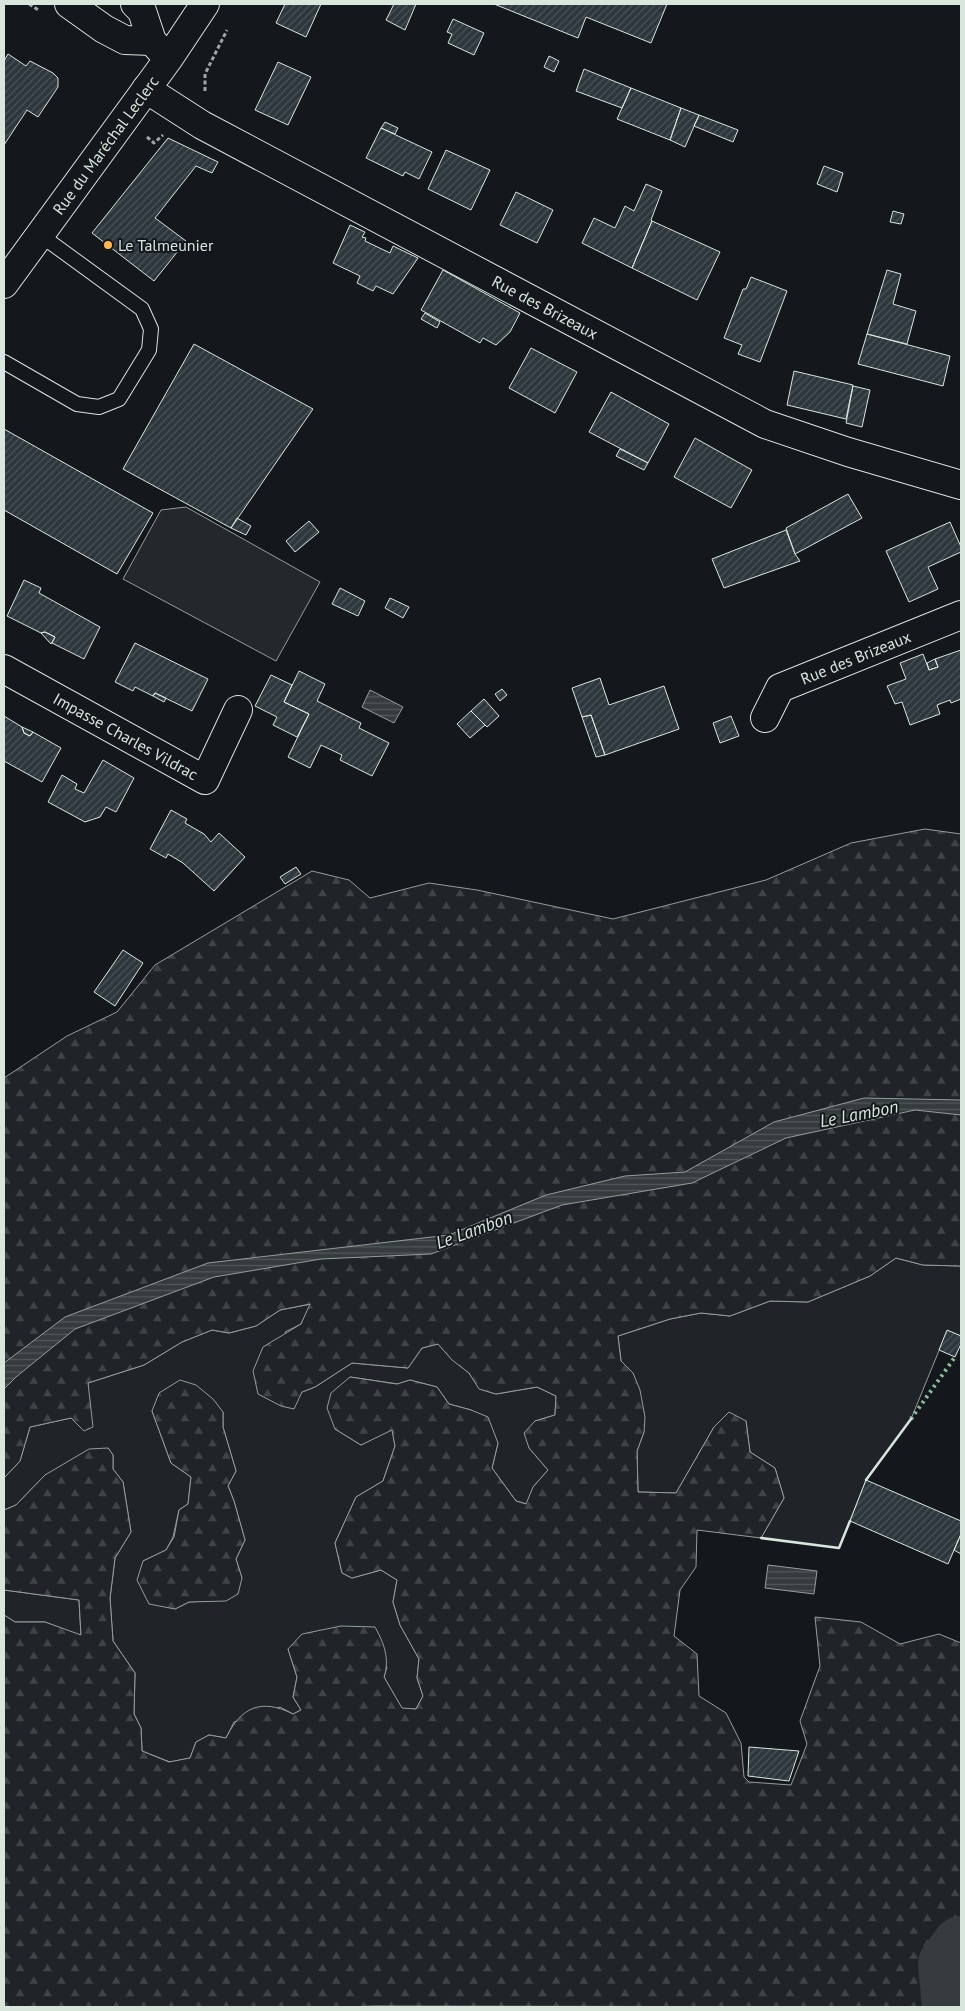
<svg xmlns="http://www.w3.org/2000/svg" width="965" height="2011" font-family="'PT Sans',sans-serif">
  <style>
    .grass { fill: #202428; stroke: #939e99; fill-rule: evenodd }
    .forest { fill: url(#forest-firs); stroke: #939e99 }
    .parking { fill: #24282b; stroke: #939e99 }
    .water { fill: url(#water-rules); stroke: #939e99 }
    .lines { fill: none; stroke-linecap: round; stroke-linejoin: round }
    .river { stroke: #363b3e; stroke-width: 58 }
    .building { fill: url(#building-hatch); stroke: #d8e6dc }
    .lane-casing { stroke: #d8e6dc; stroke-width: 16 }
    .street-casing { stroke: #d8e6dc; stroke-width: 30 }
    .secondary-casing { stroke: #d8e6dc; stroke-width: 30 }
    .primary-casing { stroke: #d8e6dc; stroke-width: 30 }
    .path { stroke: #9da8a2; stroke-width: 3; stroke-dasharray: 4 2.5; stroke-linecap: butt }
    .lane { stroke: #14181c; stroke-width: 14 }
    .street { stroke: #14181c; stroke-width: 28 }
    .secondary { stroke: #14181c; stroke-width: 28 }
    .primary { stroke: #14181c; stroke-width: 28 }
    .hedge { stroke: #8ac095; stroke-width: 4; stroke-dasharray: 2.5 4; stroke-linecap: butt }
    .wall { stroke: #d8e6dc; stroke-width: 2.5 }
    .poi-dot { fill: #ffb74d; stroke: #14181c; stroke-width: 2 }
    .labels { text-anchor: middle; stroke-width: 4; stroke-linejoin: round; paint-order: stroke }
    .street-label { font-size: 16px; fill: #d8e6dc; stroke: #14181c }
    .poi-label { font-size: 16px; fill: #d8e6dc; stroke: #14181c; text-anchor: start }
    .water-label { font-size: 18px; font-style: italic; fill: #d8e6dc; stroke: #14181c }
  </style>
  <defs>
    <pattern id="forest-firs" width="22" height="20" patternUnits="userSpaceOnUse" patternTransform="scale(1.25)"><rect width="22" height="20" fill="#202428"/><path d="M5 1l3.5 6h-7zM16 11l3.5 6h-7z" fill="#404447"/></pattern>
    <pattern id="water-rules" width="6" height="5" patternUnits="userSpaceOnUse" patternTransform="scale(1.25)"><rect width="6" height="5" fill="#363b3e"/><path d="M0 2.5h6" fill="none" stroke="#525759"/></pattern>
    <pattern id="building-hatch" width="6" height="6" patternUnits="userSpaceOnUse" patternTransform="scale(1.25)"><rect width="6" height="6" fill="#2c363c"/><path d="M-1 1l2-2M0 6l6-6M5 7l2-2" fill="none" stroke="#4a5358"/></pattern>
  </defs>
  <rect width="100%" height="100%" fill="#14181c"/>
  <path class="grass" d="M896,1258l27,7 38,1v70l-14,-5 -36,88 -45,61 -27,68 -78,-10 23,-40 -9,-30 -25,-16 -4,-31 -32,6 -38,66 -38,-1 -1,-41 7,-19 -11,-59 -12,-12 -3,-25 52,-17 31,-6 29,3 40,-15 38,1 62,-26z
    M311,1304l-10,20 -16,8 17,60 13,-5 37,-24 56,5 14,-20 16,-4 15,16 16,13 11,16 16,5 41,-7 19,9 -1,19 -20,6 -6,27 19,22 -15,17 -6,17 -11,-3 -24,-33 6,-25 -27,-33 -22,-6 -12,-17 -27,-7 -12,4 -48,-7 -15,52 26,16 31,-16 3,17 -12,35 -27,16 -21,46 7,30 10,5 29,-8 16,10 -4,22 7,23 19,34 -2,19 6,18 -7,13h-14l-18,-32 3,-10 -99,-18 9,28 -4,20 8,13 -8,4 -13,-7 -46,15 -8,16 -17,-3 -13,7 -6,16 -20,4 -28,-11 -1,-23 -7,-14 1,-41 -22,-32 -3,-43 5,-40 16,-26 -8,-50 -10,-13v-14l-5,-7 -63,27 -29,30 -12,5v-32l16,-17 10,-34 41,-9 13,13 4,-48 56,-18 38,-23 30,-12 17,3 27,-7 24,-16zM152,1411l71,1v15l13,44 -8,15 6,15 11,39 -9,19 6,19 -36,23 -17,1 -14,7 -32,-48 23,-11 7,-13 6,-27 9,-6 3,-27 -20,-14z
    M4,1590l75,10 2,36 -36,-14h-30l-11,-7z
    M375,2006h153l8,1h-193z"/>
  <path class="forest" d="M925,829l36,5v432l-38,-1 -27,-7 -26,18 -62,26 -38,-1 -40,15 -29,-3 -31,6 -52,17 3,25 12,12 7,17 5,27 -1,15 -7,19 1,41 38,1 38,-66 15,-15 17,9 4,31 25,16 9,30 -23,40 -64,-8 -1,37 -16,23 -6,46 23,18 2,42 27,17 15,30 3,34 5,5 42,3 16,-41 -7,-23 20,-55 -5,-49 46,5 39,22 39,-10 22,9v364l-586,-1 -32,1h-339v-392l11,7h30l36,13 -2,-35 -75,-10v-80l12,-5 29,-30 44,-26 19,-1 5,7v14l10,13 8,50 -16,26 -5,40 3,43 22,32 -1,41 7,14 1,23 27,11 21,-4 6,-16 13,-7 17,3c15,-31 35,-40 67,-24l8,-4 -8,-13 4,-20 -9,-28 14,-15 39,-8 34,1c9,16 15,32 9,50l18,31 14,1 7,-13 -6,-18 2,-19 -19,-34 -7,-23 4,-22 -16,-10 -29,8 -10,-5 -7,-30 21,-46 27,-16 12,-35 -3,-16 -31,15 -26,-16 -8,-21 4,-15 19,-16 47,7 13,-4 27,7 12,17 22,6 17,7 10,26 -6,25 24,33 10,3 7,-17 15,-17 -19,-22 -5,-15 11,-12 20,-6 1,-19 -19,-9 -41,7 -17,-5 -10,-16 -17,-13 -14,-16 -16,4 -14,20 -56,-5 -37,24 -13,5 -8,17 -13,-3 -23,-12 -5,-23 10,-24 38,-23 9,-20 -30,6 -24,16 -27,7 -17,-3 -30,12 -38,23 -56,18 5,44 -9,4 -13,-13 -41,9 -10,34 -16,17v-400l63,-42 50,-24 38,-47 157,-94 37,9 21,18 59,-15 48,7 136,29 153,-39 85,-37z
    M180,1380l16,5 17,14 10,13v15l13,44 -8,15 6,15 11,39 -9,19 6,19 -4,16 -12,7 -37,1 -14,7 -26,-5 -12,-24 6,-19 23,-11 8,-13 5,-27 9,-6 3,-27 -20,-14 -19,-52 7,-18z"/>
  <path class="parking" d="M186,507l134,75 -44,79 -153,-82 38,-69z"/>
  <path class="water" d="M370,690l33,17 -9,16 -32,-16z
    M864,1098l97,2v15l-46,-5 -129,28 -94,45 -130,22 -131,49 -110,5 -107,18 -139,52 -59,48 -12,12v-26l61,-46 143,-54 241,-28 97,-40 79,-19 60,-4 89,-50z
    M768,1565l49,6 -3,23 -49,-6z
    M961,1915v51l-12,15 -22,-4z"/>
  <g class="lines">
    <path class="river" d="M951,2007l-4,-43 14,-19"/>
  </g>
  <path class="building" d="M285,4h36l-15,33 -30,-14z
    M394,4h22l-11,26 -19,-10z
    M494,4h173l-16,39 -65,-26 -8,21z
    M453,19l31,14 -10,22 -26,-12 4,-9 -5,-2z
    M8,54l18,12 4,-5 23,12 5,5v9l-20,30 -11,-7 -23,35v-84z
    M549,56l10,5 -5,11 -10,-5z
    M278,62l33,15 -23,48 -33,-15z
    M584,69l47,19 -9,20 -46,-17z
    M631,88l50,20 -11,32 -53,-21z
    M681,108l18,7 -14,32 -15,-7z
    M699,115l39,15 -5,12 -39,-16z
    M385,122l13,6 -3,6 -14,-6z
    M381,128l51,24 -13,27 -14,-7 -2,4 -37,-18z
    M168,138l50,24 -6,11 -16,-7 -41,52 31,23 -32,40 -62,-48z
    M446,150l44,20 -19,40 -43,-21z
    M824,166l19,7 -6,19 -20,-8z
    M646,184l16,7 -11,29 1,1 -20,47 -50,-25 12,-25 21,10 10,-22 9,5z
    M516,192l37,18 -16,33 -37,-18z
    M893,211l11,3 -3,10 -11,-2z
    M652,221l68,31 -23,48 -65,-32z
    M350,225l15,7 -3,5 4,1 -1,3 25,12 3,-7 25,12 -25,36 -17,-8 -3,5 -16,-8 3,-7 -27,-13z
    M443,270l77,43 -10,19 -14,13 -13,-7 -3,5 -59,-33z
    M887,270l14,4 -8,30 23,7 -9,33 -40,-10z
    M751,277l36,14 -27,71 -22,-8 4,-9 -18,-7 19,-49h3z
    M425,313l15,9 -3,6 -16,-9z
    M867,334l83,22 -7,30 -85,-22z
    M194,344l119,65 -82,119 -108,-59z
    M531,348l46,24 -22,41 -46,-25z
    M794,371l59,14 -7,34 -59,-14z
    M853,386l17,4 -8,37 -16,-4z
    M611,392l58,32 -21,39 -59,-31z
    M4,429l149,84 -36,61 -113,-64z
    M695,438l57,32 -21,38 -57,-31z
    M620,449l28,14 -4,7 -28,-14z
    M848,494l14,24 -67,36 -9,-26z
    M237,518l14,8 -5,9 -15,-7z
    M309,521l10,11 -24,20 -9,-11z
    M950,522l11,25v5l-33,15 10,22 -29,13 -23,-51z
    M786,530l9,24 5,7 -76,27 -12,-29z
    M24,580l17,8 -2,5 61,34 -16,32 -32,-16 3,-6 -10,-5 -4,1 -34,-17z
    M340,588l25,13 -7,15 -26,-12z
    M390,598l19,9 -6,11 -18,-10z
    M45,632l10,5 -4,7 -10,-11z
    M135,643l73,36 -16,32 -37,-18 -2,3 -18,-9 -2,4 -18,-9z
    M961,650v49l-10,4 -1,-3 -13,5 3,9 -30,11 -8,-23 -7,2 -8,-18 19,-7 -6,-16 23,-9 6,16 9,-3 -3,-8z
    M935,659l3,8 -9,3 -2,-7z
    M299,671l26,13 -8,17 44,22 -2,5 30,15 -17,33 -32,-16 2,-5 -21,-10 -11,23 -22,-11 21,-43 -25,-12z
    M271,675l21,10 -8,17 25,12 -12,23 -24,-12 4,-8 -22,-11z
    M600,678l9,27 55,-19 15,43 -74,26 -14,-40 -9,2 -10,-29z
    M502,689l5,6 -7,6 -5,-7z
    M155,693l11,5 -2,4 -11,-6z
    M484,699l15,17 -12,11 -16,-16z
    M471,711l14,14 -15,13 -13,-14z
    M591,715l14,40 -9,2 -14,-40z
    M4,716l18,11 2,6 6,3 3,-4 28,16 -19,34 -38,-21z
    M731,716l8,20 -19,7 -7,-20z
    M22,727l11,5 -3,4 -6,-3z
    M103,760l31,18 -18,34 -10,-5 -6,10 -15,5 -37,-20 14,-27 15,9 -2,5 9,4z
    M171,810l16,9 -2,4 19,11 7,8 8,-9 26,24 -31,34 -31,-28 -15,-9 -2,4 -16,-9z
    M296,867l5,7 -16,10 -5,-7z
    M123,950l20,13 -28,43 -21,-14z
    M947,1330l14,6v8l-6,13 -16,-7z
    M866,1480l95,41v13l-13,30 -98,-43z
    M961,1534v20l-7,-4z
    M749,1747l50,4 -10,30 -41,-5z"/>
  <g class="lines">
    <g class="lane-casing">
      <path id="lane" d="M4,362l73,42 22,3 20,-8 30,-49 2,-21 -9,-20 -103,-75"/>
    </g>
    <g class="street-casing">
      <g id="street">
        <path id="s1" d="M4,669l201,111 33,-70"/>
        <path id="s2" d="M765,718l15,-30 181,-73"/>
      </g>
    </g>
    <g class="secondary-casing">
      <g id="secondary">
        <path d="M69,4l35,25 21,11 27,1"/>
        <path d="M135,4l7,7 10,30 12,13"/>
        <path id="s3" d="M146,89l56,36 563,299 83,28 113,33"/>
      </g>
    </g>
    <g class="primary-casing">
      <g id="primary">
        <path id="s4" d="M4,284l165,-226 36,-54"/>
      </g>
    </g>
    <path class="path" d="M29,4l11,7
      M205,91v-17l22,-44
      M147,137l7,6 9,-8"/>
    <use href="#lane" class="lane"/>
    <use href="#street" class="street"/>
    <use href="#secondary" class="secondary"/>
    <use href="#primary" class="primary"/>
    <path class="hedge" d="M911,1419l44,-62"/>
    <path class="wall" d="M866,1480l45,-61
      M761,1538l78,10 11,-27"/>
  </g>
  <circle class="poi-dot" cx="108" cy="245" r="5"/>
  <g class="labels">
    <g class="street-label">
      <text dy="6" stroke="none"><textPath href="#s4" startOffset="172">Rue du Maréchal Leclerc</textPath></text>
      <text dy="6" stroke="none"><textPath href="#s3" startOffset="455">Rue des Brizeaux</textPath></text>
      <text dy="6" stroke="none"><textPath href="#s2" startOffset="115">Rue des Brizeaux</textPath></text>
      <text dy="6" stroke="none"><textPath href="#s1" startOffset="139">Impasse Charles Vildrac</textPath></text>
    </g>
    <g class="poi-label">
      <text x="118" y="251">Le Talmeunier</text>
    </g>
    <g class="water-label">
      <text transform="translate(859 1114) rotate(-11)" y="6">Le Lambon</text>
      <text transform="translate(474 1230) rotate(-20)" y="6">Le Lambon</text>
    </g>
  </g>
  <rect width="965" height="2011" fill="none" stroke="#d8e6dc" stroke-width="10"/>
</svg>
